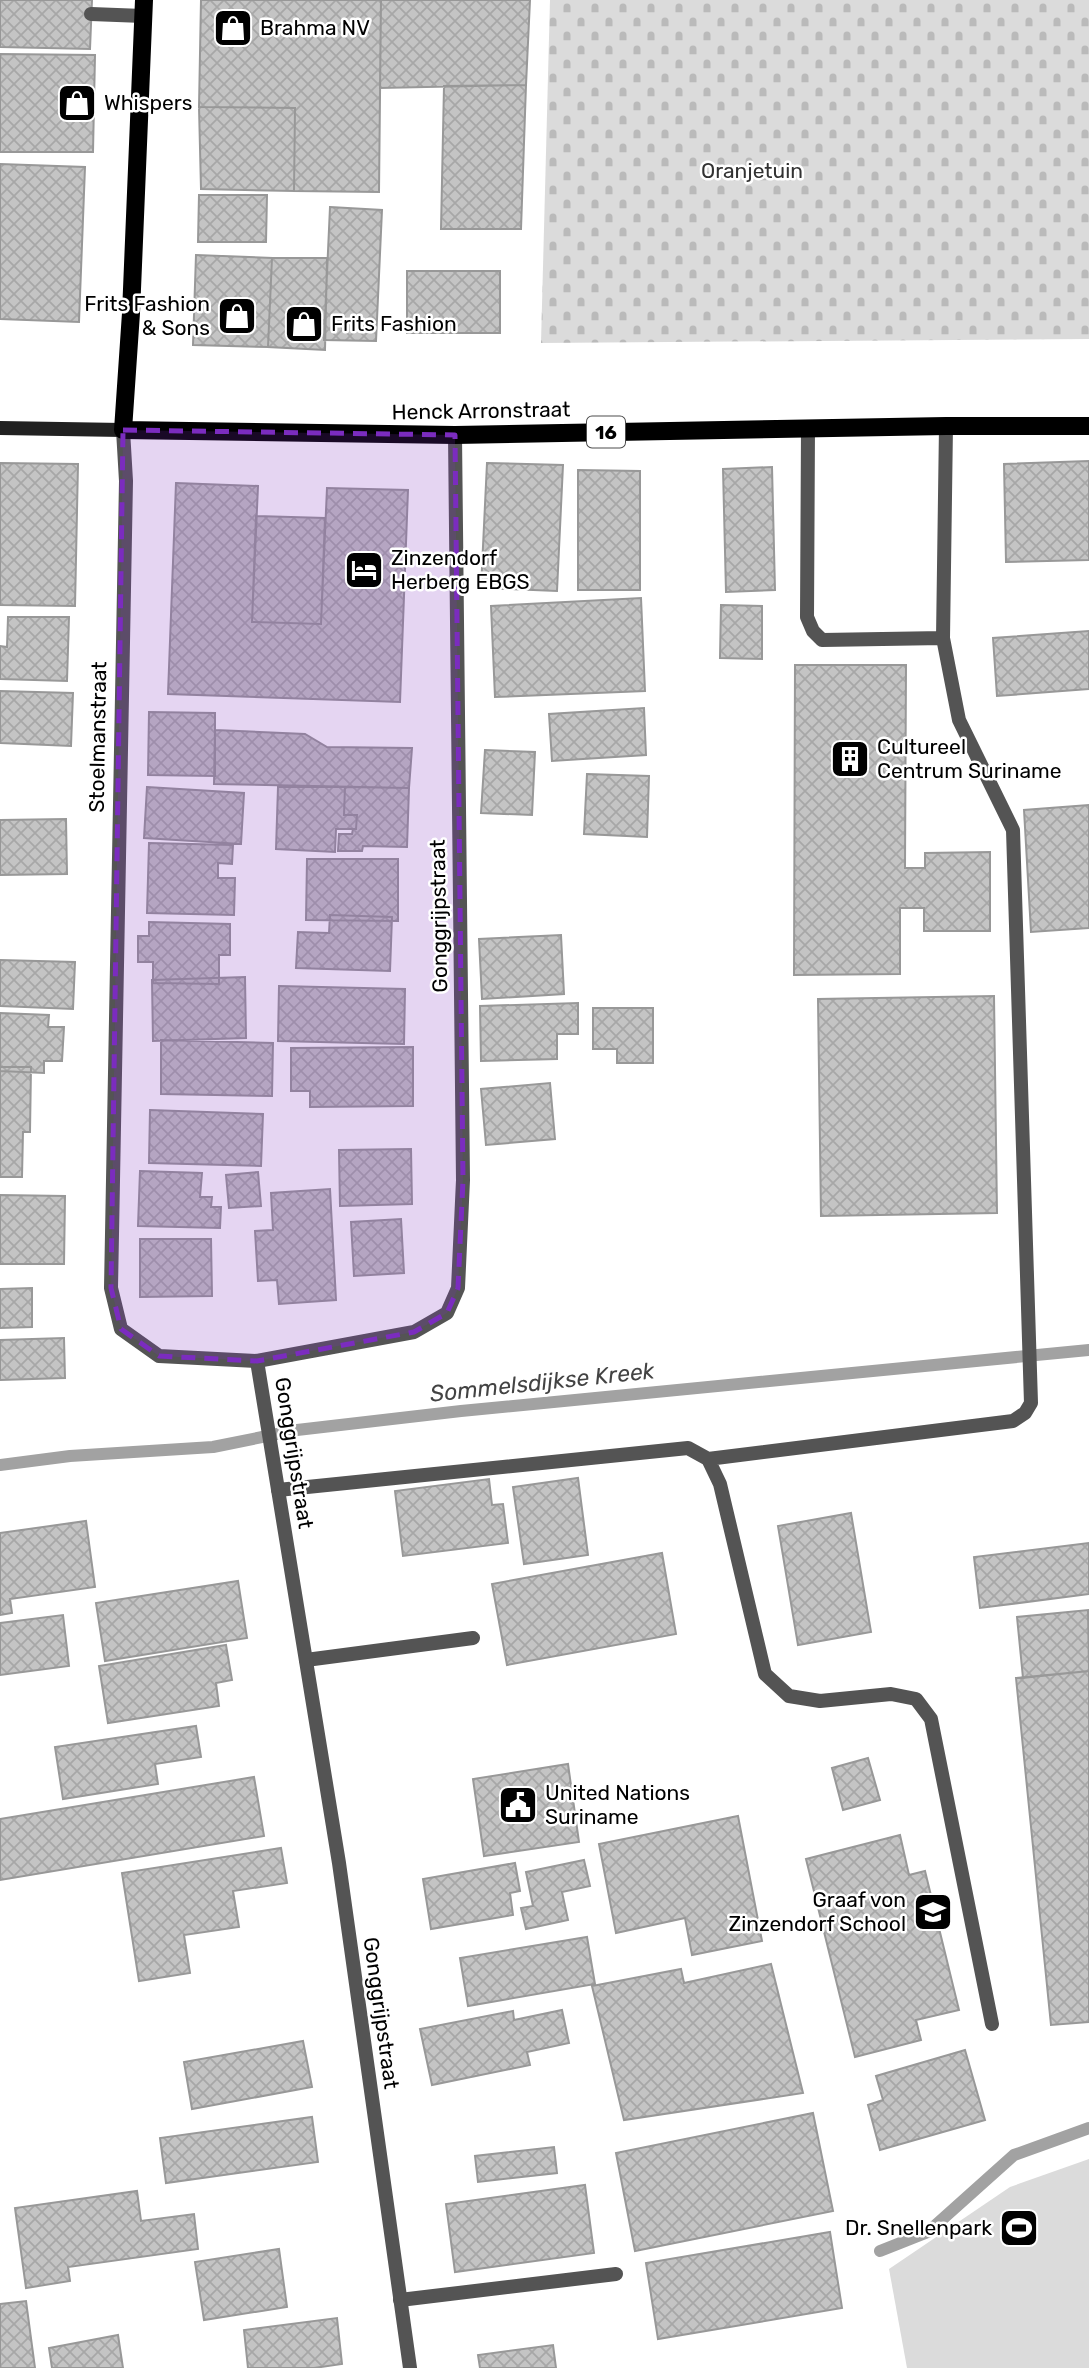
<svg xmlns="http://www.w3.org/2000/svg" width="1089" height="2368" font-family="Rubik,sans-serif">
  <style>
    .cemetery { fill: url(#cemetery-stones) }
    .pitch { fill: #dbdbdb }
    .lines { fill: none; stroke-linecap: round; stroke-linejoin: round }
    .stream { stroke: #a2a2a2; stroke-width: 12 }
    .building { fill: url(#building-cross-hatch); stroke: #989898; stroke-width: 2 }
    .lane { stroke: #545454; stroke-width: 14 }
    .street { stroke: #545454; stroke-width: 14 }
    .secondary { stroke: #212121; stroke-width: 14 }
    .primary { stroke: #000; stroke-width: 18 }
    .marked { fill: #7b2cbf; fill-opacity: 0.2; stroke: #7b2cbf; stroke-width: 5; stroke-dasharray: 14 9; stroke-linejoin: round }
    .labels { text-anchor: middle; stroke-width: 5; stroke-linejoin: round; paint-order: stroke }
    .shield { fill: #fff; stroke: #4c4c4c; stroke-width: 2 }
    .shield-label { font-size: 19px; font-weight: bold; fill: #000 }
    .poi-label { font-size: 21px; fill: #000; stroke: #fff; text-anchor: start }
    .park-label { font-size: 21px; fill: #323232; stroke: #fff }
    .street-label { font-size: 21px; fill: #000; stroke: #fff }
    .water-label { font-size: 23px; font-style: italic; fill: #434343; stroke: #fff }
  </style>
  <defs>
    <pattern id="cemetery-stones" width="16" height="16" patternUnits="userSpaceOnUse" patternTransform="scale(1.75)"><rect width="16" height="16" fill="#dbdbdb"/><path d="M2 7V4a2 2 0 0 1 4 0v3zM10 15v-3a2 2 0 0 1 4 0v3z" fill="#bababa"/></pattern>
    <pattern id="building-cross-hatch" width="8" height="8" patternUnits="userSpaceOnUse" patternTransform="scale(1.75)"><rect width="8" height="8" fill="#c4c4c4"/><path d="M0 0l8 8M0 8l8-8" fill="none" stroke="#a7a7a7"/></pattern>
  </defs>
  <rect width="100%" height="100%" fill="#fff"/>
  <path class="cemetery" d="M550,0h539v339l-548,4z"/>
  <path class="pitch" d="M1089,2159v209h-182l-18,-99 121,-82z"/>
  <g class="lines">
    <path class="stream" d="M0,1465l70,-9 143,-9 84,-17 164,-19 628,-61
      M880,2251l48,-19 86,-77 75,-27"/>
  </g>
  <path class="building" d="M0,0h92l-2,49 -90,-2z
    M201,0h180l-2,192 -85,-1 1,-83 -96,-1z
    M381,0h149l-4,85 -146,3z
    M0,54l95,1 -2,97h-93z
    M526,85l-5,144h-80l3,-143z
    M199,107l96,1 -1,83 -93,-2z
    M0,164l85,3 -6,155 -79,-3z
    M199,195h68l-1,47h-68z
    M330,207l52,3 -6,131 -52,-1z
    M196,255l76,3 -4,89 -75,-2z
    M272,258h55l-2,92 -57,-3z
    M407,271h93v62h-93z
    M1089,461v99l-83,2 -2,-98z
    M0,463l78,1 -3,142 -75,-1z
    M487,463l76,2 -6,126 -76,-3z
    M772,467l3,123 -49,2 -3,-123z
    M578,470l62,1v119h-62z
    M176,483l82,3 -6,136 69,2 6,-136 81,2 -8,212 -232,-8z
    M256,516l69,2 -4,106 -69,-2z
    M641,598l4,93 -150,6 -4,-91z
    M721,605l41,1v53l-42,-1z
    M8,617h61l-2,64 -67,-2v-33l7,1z
    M1089,631v58l-92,7 -4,-58z
    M795,665h111l-1,203h20v-15l65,-1v79h-66v-23h-24v66l-106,1z
    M0,691l73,2 -2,53 -71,-3z
    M644,708l2,47 -94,6 -3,-47z
    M149,712l66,1v63l-67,-1z
    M215,730l90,4 22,13 85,1 -3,40 -195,-4z
    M485,750l50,2 -3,63 -51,-2z
    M587,774l62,2 -2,61 -63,-3z
    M147,787l97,6 -3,51 -97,-6z
    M278,787h67l-1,28h13l-1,14h-20l-1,23 -59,-3z
    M345,787l64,1 -2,59 -44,-1 -1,5h-24l1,-17h13l1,-5h3l1,-14h-13z
    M1089,805v123l-58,4 -7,-122z
    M66,819l1,55 -67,1v-55z
    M149,843l84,2 -1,19 -14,-1v15h17l-1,37 -87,-2z
    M307,859h91v62l-92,-1z
    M330,915l62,2 -2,54 -94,-3 2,-36 31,1z
    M149,922l81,2v31h-11v29l-66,-1v-21h-15v-26h11z
    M561,935l3,59 -82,5 -3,-60z
    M0,960l75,2 -2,47 -73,-3z
    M245,977l1,61 -93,3 -1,-61z
    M279,986l126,3 -1,55 -126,-3z
    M994,996l3,217 -176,3 -3,-217z
    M578,1003v31h-21v25l-76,2 -1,-55z
    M593,1008h60v55h-36v-14h-24z
    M0,1013l49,2 -1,12h16l-2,34h-18v12l-44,-2z
    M161,1040l112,3 -1,53 -111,-2z
    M413,1047v59l-103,1v-16h-19v-43z
    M0,1067h31l-1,65h-7l-1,45h-22z
    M550,1083l5,56 -69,6 -5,-56z
    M150,1110l113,4 -2,52 -112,-3z
    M411,1149l1,55 -72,2 -1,-56z
    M140,1171l62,2 -2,24h12l-1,10h10l-1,21 -82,-2z
    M258,1172l3,34 -32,2 -3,-33z
    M330,1189l6,111 -57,4 -2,-24 -19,1 -3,-50 18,-1 -2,-37z
    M0,1195l65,1 -1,68h-64z
    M401,1219l3,54 -50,3 -3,-54z
    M140,1239h71l1,57 -72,1z
    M32,1288v39l-32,1v-39z
    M64,1338l1,40 -65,2v-40z
    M578,1478l10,77 -64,9 -11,-77z
    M489,1479l3,26 11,-1 5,39 -105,13 -8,-65z
    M851,1513l20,119 -73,13 -20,-119z
    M86,1521l9,66 -85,12 2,14 -12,2v-82z
    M1089,1543v51l-109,14 -6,-51z
    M662,1553l14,81 -169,31 -15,-81z
    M238,1581l9,57 -142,23 -9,-58z
    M1088,1610l1,61 -66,7 -6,-61z
    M63,1615l6,51 -69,9v-52z
    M226,1645l6,35 -16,3 3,23 -111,17 -9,-57z
    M1089,1671v351l-38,3 -35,-347z
    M196,1726l5,31 -46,7 3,20 -95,15 -8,-52z
    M868,1758l12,42 -37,10 -11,-42z
    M568,1764l11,78 -95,14 -11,-77z
    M254,1777l10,59 -264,44v-61z
    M738,1816l24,125 -70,14 -7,-37 -69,15 -17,-89z
    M900,1835l9,40 16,-4 34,139 -43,10 5,20 -66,17 -49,-198z
    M281,1848l6,35 -54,8 6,36 -55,8 6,38 -51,8 -17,-108z
    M584,1860l6,26 -28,6 6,28 -42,9 -5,-21 12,-2 -7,-34z
    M515,1863l5,28 -10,2 3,22 -82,14 -8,-50z
    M587,1937l8,47 -127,22 -8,-48z
    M771,1964l32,129 -179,27 -32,-134 89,-17 3,14z
    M562,2010l7,33 -42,9 3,13 -98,20 -12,-56 93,-18 1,9z
    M303,2041l9,46 -120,22 -8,-47z
    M965,2050l20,70 -105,30 -12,-45 15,-5 -7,-24z
    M813,2113l20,98 -198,40 -19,-98z
    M312,2117l6,45 -152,21 -6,-45z
    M554,2147l3,26 -79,9 -3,-26z
    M585,2185l9,68 -139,19 -9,-68z
    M137,2191l4,30 53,-7 4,35 -130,18 2,14 -44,7 -11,-80z
    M830,2232l12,76 -184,31 -12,-76z
    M279,2249l8,58 -83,13 -9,-58z
    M26,2301l9,67h-35v-64z
    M337,2318l5,46 -28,4h-66l-4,-38z
    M118,2335l5,33h-71l-3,-20z
    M553,2345l3,23h-76l-2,-13z"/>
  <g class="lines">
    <path class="lane" d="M91,14l52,2
      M808,428l-1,189 6,14 9,9 121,-2
      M708,1459l305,-38 12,-8 6,-10 -18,-573 -54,-110 -16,-82 3,-212
      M278,1490l410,-42 20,11 12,25 45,190 24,22 31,5 71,-7 25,5 15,20 61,305
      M306,1660l167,-22
      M400,2300l216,-26"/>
    <path class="street" d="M123,430l3,51 -15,807 10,41 38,27 98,5 157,-29 33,-19 11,-25 5,-108 -8,-745
      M257,1361l82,502 71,505"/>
    <path class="secondary" d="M0,428l123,2"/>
    <path class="primary" d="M144,0l-13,313 -8,117 332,5 491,-9h143"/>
  </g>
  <path class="marked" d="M123,430l332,5 8,745 -5,108 -11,25 -33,19 -157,29 -98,-5 -38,-27 -10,-41z"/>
  <defs>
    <g id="shop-square" transform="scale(2.0125)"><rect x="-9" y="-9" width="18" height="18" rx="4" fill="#000" stroke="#fff"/><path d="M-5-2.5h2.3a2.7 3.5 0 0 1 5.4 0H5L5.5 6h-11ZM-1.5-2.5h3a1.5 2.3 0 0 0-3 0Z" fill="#fff"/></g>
    <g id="hotel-square" transform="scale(2.0125)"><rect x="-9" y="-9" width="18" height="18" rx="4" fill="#000" stroke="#fff"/><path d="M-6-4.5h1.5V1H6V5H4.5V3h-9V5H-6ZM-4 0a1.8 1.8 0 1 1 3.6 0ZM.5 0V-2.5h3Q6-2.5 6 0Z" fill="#fff"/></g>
    <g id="building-square" transform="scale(2.0125)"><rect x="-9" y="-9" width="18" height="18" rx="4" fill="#000" stroke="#fff"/><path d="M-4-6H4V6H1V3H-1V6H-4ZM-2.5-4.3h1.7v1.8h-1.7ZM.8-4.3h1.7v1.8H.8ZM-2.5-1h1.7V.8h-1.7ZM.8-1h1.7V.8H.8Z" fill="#fff"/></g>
    <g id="civic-square" transform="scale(2.0125)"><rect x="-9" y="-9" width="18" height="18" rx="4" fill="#000" stroke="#fff"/><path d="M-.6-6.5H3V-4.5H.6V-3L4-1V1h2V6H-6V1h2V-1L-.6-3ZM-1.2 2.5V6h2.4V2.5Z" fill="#fff"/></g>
    <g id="school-square" transform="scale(2.0125)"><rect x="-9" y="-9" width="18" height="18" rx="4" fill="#000" stroke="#fff"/><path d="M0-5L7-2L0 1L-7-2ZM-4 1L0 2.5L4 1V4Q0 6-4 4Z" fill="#fff"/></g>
    <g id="stadium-square" transform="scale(2.0125)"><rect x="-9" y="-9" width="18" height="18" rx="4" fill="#000" stroke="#fff"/><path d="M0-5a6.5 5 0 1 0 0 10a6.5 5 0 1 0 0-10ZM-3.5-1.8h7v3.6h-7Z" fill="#fff"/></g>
  </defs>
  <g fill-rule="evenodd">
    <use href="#shop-square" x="233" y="28"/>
    <use href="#shop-square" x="77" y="103"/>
    <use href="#shop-square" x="237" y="316"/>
    <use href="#shop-square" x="304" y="324"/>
    <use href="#hotel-square" x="364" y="570"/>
    <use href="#building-square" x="850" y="759"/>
    <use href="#civic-square" x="518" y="1805"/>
    <use href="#school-square" x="933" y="1912"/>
    <use href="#stadium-square" x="1019" y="2228"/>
  </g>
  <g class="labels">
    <rect class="shield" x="587" y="416.5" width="38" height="31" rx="5"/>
    <g class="shield-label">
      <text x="606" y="439">16</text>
    </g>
    <g class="poi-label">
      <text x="260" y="35">Brahma NV</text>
      <text x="104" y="110">Whispers</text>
      <text x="210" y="311" text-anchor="end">Frits Fashion<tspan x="210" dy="24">&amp; Sons</tspan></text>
      <text x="331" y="331">Frits Fashion</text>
      <text x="391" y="565">Zinzendorf<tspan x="391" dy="24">Herberg EBGS</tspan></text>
      <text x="877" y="754">Cultureel<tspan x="877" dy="24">Centrum Suriname</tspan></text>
      <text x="545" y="1800">United Nations<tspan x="545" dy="24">Suriname</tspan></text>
      <text x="906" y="1907" text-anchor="end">Graaf von<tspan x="906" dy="24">Zinzendorf School</tspan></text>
      <text x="992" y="2235" text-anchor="end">Dr. Snellenpark</text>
    </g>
    <g class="park-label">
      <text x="752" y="178">Oranjetuin</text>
    </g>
    <g class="street-label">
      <text transform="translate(481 411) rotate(-1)" y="7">Henck Arronstraat</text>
      <text transform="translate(98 737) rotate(-89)" y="7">Stoelmanstraat</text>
      <text transform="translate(439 916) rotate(-91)" y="7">Gonggrijpstraat</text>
      <text transform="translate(294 1453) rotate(81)" y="7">Gonggrijpstraat</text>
      <text transform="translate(381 2013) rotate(82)" y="7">Gonggrijpstraat</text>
    </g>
    <g class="water-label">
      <text transform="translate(542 1382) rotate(-6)" y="8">Sommelsdijkse Kreek</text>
    </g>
  </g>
</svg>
